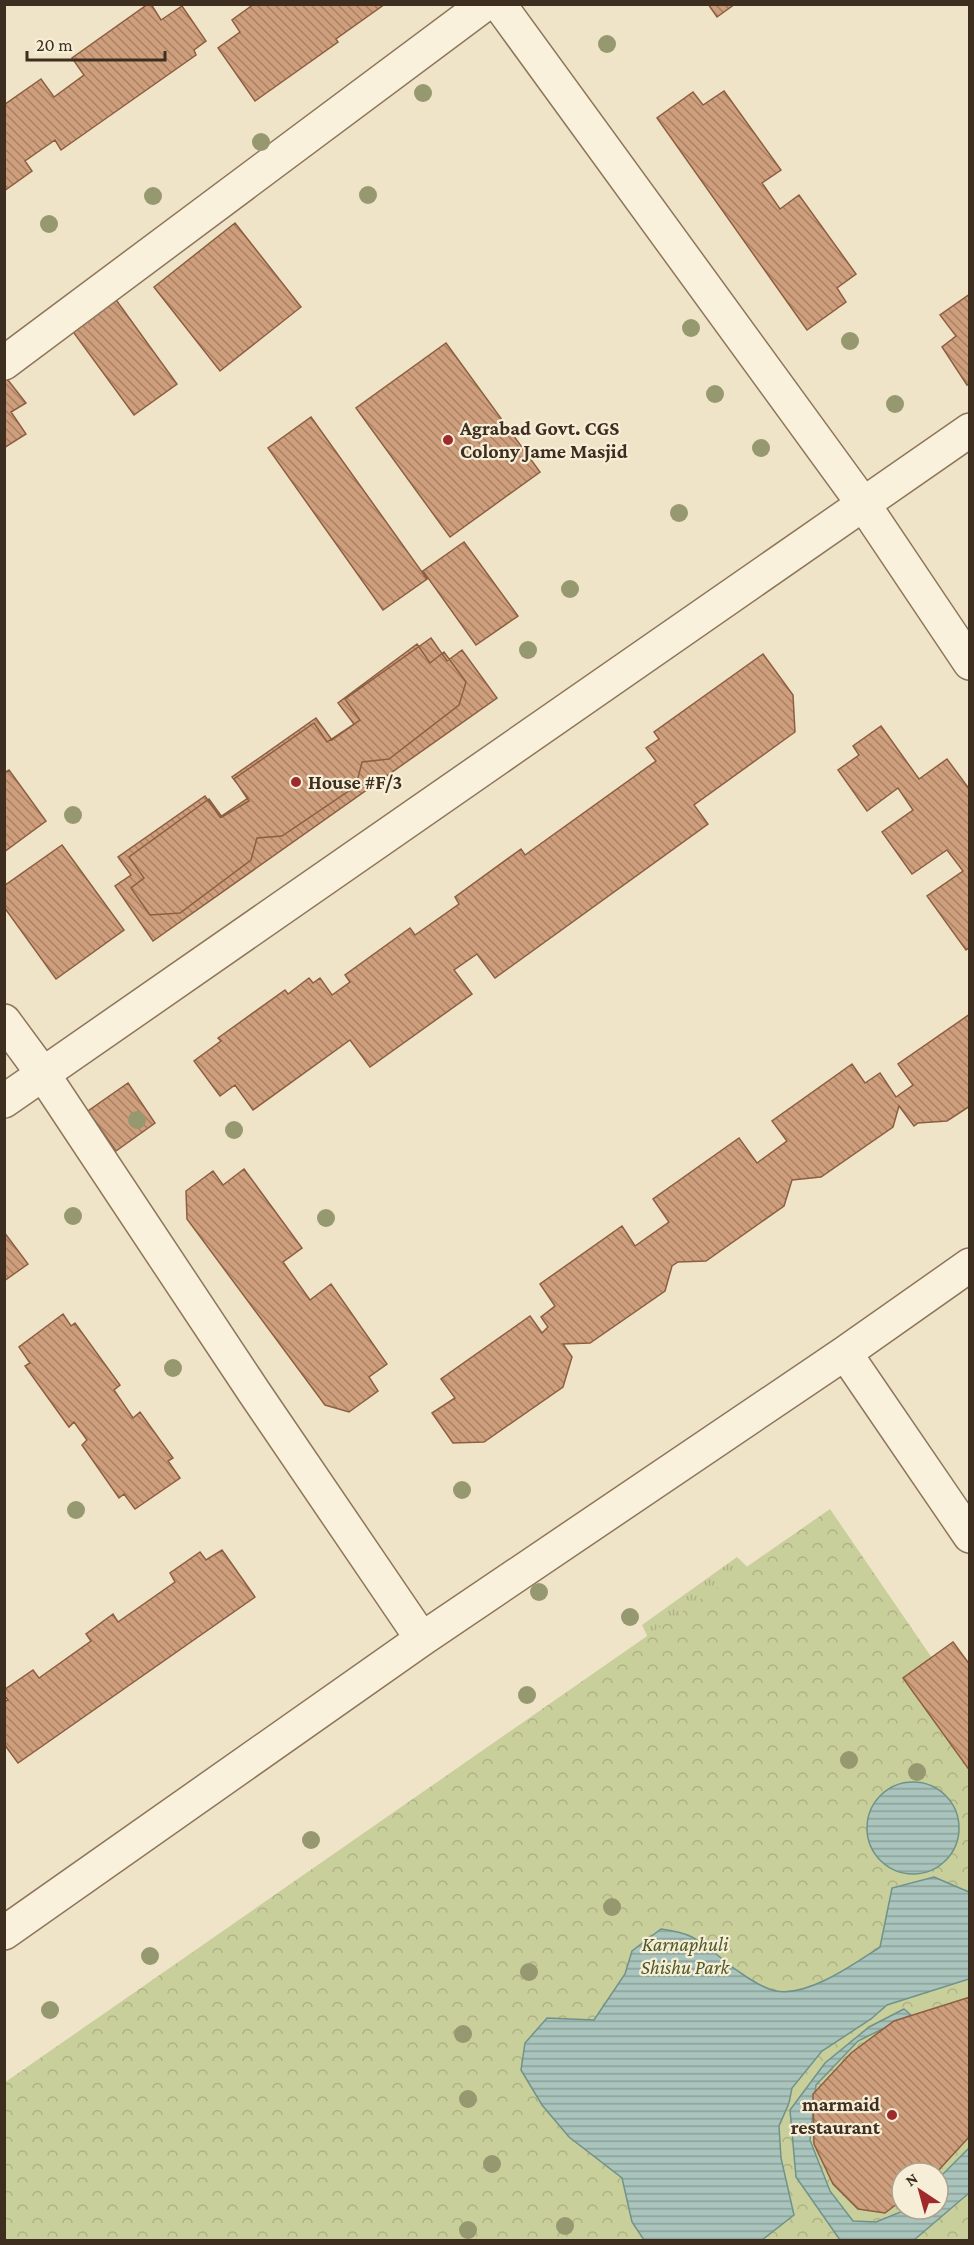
<svg xmlns="http://www.w3.org/2000/svg" width="974" height="2245" font-family="'Crimson Pro',serif">
  <style>
    .grass { fill: url(#grass-tufts) }
    .park { fill: url(#park-crowns); fill-rule: evenodd }
    .water { fill: url(#water-rules); stroke: #6f938a; stroke-width: 1.5 }
    .building { fill: url(#building-back-hatch); stroke: #8d5f41; stroke-width: 1.5 }
    .lines { fill: none; stroke-linecap: round; stroke-linejoin: round }
    .minor-casing { stroke: #8d765c; stroke-width: 36 }
    .minor { stroke: #faf1dc; stroke-width: 33 }
    .tree { fill: #96986f }
    .poi-dot { fill: #9e2a2b; stroke: #f7eed8; stroke-width: 2 }
    .labels { text-anchor: middle; stroke-width: 4.5; stroke-linejoin: round; paint-order: stroke }
    .poi-label { font-size: 20px; font-weight: bold; fill: #3d2e20; stroke: #f7eed8; text-anchor: start }
    .park-label { font-size: 20px; font-style: italic; fill: #4d5a26; stroke: #f7eed8 }
  </style>
  <defs>
    <pattern id="grass-tufts" width="24" height="20" patternUnits="userSpaceOnUse" patternTransform="scale(1.5)"><rect width="24" height="20" fill="#c9cf9b"/><path d="M3 7l-1-3M5 7V3M7 7l1-3M15 17l-1-3M17 17v-4M19 17l1-3" fill="none" stroke="#aeb285"/></pattern>
    <pattern id="park-crowns" width="20" height="18" patternUnits="userSpaceOnUse" patternTransform="scale(1.5)"><rect width="20" height="18" fill="#c9cf9b"/><path d="M2 6a3 3 0 1 1 6 0M12 15a3 3 0 1 1 6 0" fill="none" stroke="#aeb285"/></pattern>
    <pattern id="water-rules" width="6" height="5" patternUnits="userSpaceOnUse" patternTransform="scale(1.5)"><rect width="6" height="5" fill="#a9c4bc"/><path d="M0 2.5h6" fill="none" stroke="#8ba098"/></pattern>
    <pattern id="building-back-hatch" width="6" height="6" patternUnits="userSpaceOnUse" patternTransform="scale(1.5)"><rect width="6" height="6" fill="#cf9f7d"/><path d="M-1 5l2 2M0 0l6 6M5-1l2 2" fill="none" stroke="#a98266"/></pattern>
  </defs>
  <rect width="100%" height="100%" fill="#f0e4c8"/>
  <path class="grass" d="M737,1557l22,21 -105,72 -12,-25z"/>
  <path class="park" d="M830,1509l139,203v528h-964l-1,-157zM902,2173h36v36h-36z"/>
  <path class="water" d="M867 1828a46 46 0 1 1 92 0a46 46 0 1 1-92 0Z
    M934,1877l35,15v87l-82,26 -16,14 -49,32 -30,37 -3,15 -10,23 2,32 13,57 -32,25h-118l-12,-18 -10,-44 -53,-41 -27,-32 -21,-35 4,-27 22,-25 47,2 31,-46 7,-23 29,-22c31,4 36,10 60,29 13,11 39,30 55,33 32,6 78,-27 104,-44l12,-59z
    M904,2009l7,6 -53,26 -42,44 -6,55 20,51 23,30 23,1 32,-13h30v-30l31,-31v45l-55,47h-74l-44,-63 -6,-67 35,-47 44,-36z"/>
  <path class="building" d="M148,4h3l10,16 21,-14 24,35 -12,9 2,5 -135,95 -6,-10 -30,21 7,10 -28,20v-86l37,-26 13,18 30,-22 -12,-17z
    M254,4h131l-49,35 2,3 -83,59 -37,-53 22,-16 -8,-12z
    M708,4h27l-18,13z
    M724,91l57,79 -19,13 18,26 19,-14 57,79 -19,14 9,14 -39,28 -150,-212 36,-26 10,13z
    M235,223l66,84 -81,64 -66,-84z
    M106,286l71,98 -43,31 -71,-97z
    M970,294v90l-3,1 -25,-38 14,-11 -16,-21z
    M446,343l94,129 -90,65 -94,-129z
    M4,375l22,28 -15,9 15,22 -22,14z
    M311,417l116,162 -44,31 -115,-162z
    M464,542l54,74 -42,29 -53,-74z
    M431,638l16,23 15,-11 35,48 -344,243 -38,-55 16,-11 -13,-18 87,-61 15,21 28,-19 -16,-21 84,-59 16,22 28,-20 -15,-21z
    M417,644l13,19 14,-11 22,30 -7,23 -70,54 -27,3 -6,24 -74,50 -25,2 -6,22 -71,53 -30,2 -19,-27 13,-10 -15,-21 80,-58 13,18 27,-16 -15,-22 80,-56 13,19 27,-18 -16,-21z
    M763,654l30,41 2,37 -101,73 14,19 -213,154 -18,-24 -23,16 18,24 -102,73 -20,-27 -97,70 -18,-25 -15,11 -26,-35 27,-20 -3,-3 67,-48 3,4 21,-16 4,5 7,-5 12,17 18,-13 -5,-7 65,-47 5,7 44,-31 -4,-7 66,-48 4,6 131,-94 -10,-13 13,-9 -5,-7z
    M881,726l38,53 28,-20 23,31v157l-4,3 -39,-54 36,-25 -16,-21 -35,24 -30,-42 31,-22 -15,-22 -31,23 -29,-41 21,-15 -6,-9z
    M9,770l37,51 -42,31v-79z
    M62,845l62,85 -68,49 -52,-72v-21z
    M970,1014v92l-23,15 -29,2 -4,3 -15,-20 -6,21 -72,50 -29,3 -8,26 -78,55 -28,1 -6,4 -7,25 -75,52 -27,1 9,13 -9,30 -79,55 -31,1 -21,-30 23,-15 -14,-19 89,-63 12,17 6,-6 -7,-10 14,-11 -15,-22 82,-58 13,20 34,-24 -16,-23 86,-61 18,25 30,-22 -15,-20 80,-57 13,19 15,-10 16,24 17,-12 -15,-21z
    M128,1083l27,40 -39,28 -28,-40z
    M244,1169l58,79 -19,14 27,38 21,-16 56,80 -18,13 9,14 -29,21 -24,-7 -138,-186 -1,-28 27,-20 10,14z
    M4,1232l24,32 -24,17z
    M63,1314l8,12 4,-3 45,62 -6,5 19,28 7,-6 33,46 -5,3 12,17 -45,31 -11,-15 -5,4 -37,-53 5,-5 -13,-18 -5,5 -44,-61 5,-3 -11,-16z
    M222,1550l33,47 -237,166 -14,-19v-42l4,-2 -4,-5v-5l29,-20 6,8 52,-37 -5,-7 27,-20 5,8 57,-40 -5,-9 30,-21 6,8z
    M953,1642l17,23v106l-67,-93z
    M970,1997v139l-34,37h-34v27l-17,13 -27,-4 -25,-25 -19,-40 -1,-50 38,-41 43,-32z"/>
  <g class="lines">
    <g class="minor-casing">
      <path id="minor" d="M499,4l365,501 106,158
        M4,363l481,-359
        M4,1021l39,53 927,-644
        M4,1101l39,-27 211,318 168,247
        M845,1353l125,183
        M4,1933l418,-294 423,-286 125,-88"/>
    </g>
    <use href="#minor" class="minor"/>
  </g>
  <g class="tree">
    <circle cx="607" cy="44" r="9"/>
    <circle cx="423" cy="93" r="9"/>
    <circle cx="261" cy="142" r="9"/>
    <circle cx="368" cy="195" r="9"/>
    <circle cx="153" cy="196" r="9"/>
    <circle cx="49" cy="224" r="9"/>
    <circle cx="691" cy="328" r="9"/>
    <circle cx="850" cy="341" r="9"/>
    <circle cx="715" cy="394" r="9"/>
    <circle cx="895" cy="404" r="9"/>
    <circle cx="761" cy="448" r="9"/>
    <circle cx="679" cy="513" r="9"/>
    <circle cx="570" cy="589" r="9"/>
    <circle cx="528" cy="650" r="9"/>
    <circle cx="73" cy="815" r="9"/>
    <circle cx="137" cy="1120" r="9"/>
    <circle cx="234" cy="1130" r="9"/>
    <circle cx="73" cy="1216" r="9"/>
    <circle cx="326" cy="1218" r="9"/>
    <circle cx="173" cy="1368" r="9"/>
    <circle cx="462" cy="1490" r="9"/>
    <circle cx="76" cy="1510" r="9"/>
    <circle cx="539" cy="1592" r="9"/>
    <circle cx="630" cy="1617" r="9"/>
    <circle cx="527" cy="1695" r="9"/>
    <circle cx="849" cy="1760" r="9"/>
    <circle cx="917" cy="1772" r="9"/>
    <circle cx="311" cy="1840" r="9"/>
    <circle cx="612" cy="1907" r="9"/>
    <circle cx="150" cy="1956" r="9"/>
    <circle cx="529" cy="1972" r="9"/>
    <circle cx="50" cy="2010" r="9"/>
    <circle cx="463" cy="2034" r="9"/>
    <circle cx="468" cy="2099" r="9"/>
    <circle cx="492" cy="2164" r="9"/>
    <circle cx="565" cy="2226" r="9"/>
    <circle cx="468" cy="2230" r="9"/>
  </g>
  <g class="poi-dot">
    <circle cx="448" cy="440" r="6"/>
    <circle cx="296" cy="782" r="6"/>
    <circle cx="892" cy="2115" r="6"/>
  </g>
  <g class="labels">
    <g class="poi-label">
      <text x="460" y="435">Agrabad Govt. CGS<tspan x="460" dy="23">Colony Jame Masjid</tspan></text>
      <text x="308" y="789">House #F/3</text>
      <text x="880" y="2111" text-anchor="end">marmaid<tspan x="880" dy="23">restaurant</tspan></text>
    </g>
    <g class="park-label">
      <text x="685" y="1951">Karnaphuli<tspan x="685" dy="23">Shishu Park</tspan></text>
    </g>
  </g>
  <rect width="974" height="2245" fill="none" stroke="#3d2e20" stroke-width="12"/>
  <g transform="translate(920 2191) rotate(324)"><circle r="28" fill="#f7eed8" stroke="#ada18e" stroke-width="1.5"/>
  <path d="M0-4.5L10 22L0 15L-10 22Z" fill="#9e2a2b"/>
  <text y="-9" font-size="16" font-weight="bold" text-anchor="middle" fill="#3d2e20">N</text>
  </g>
  <path d="M27 51v9h138v-9" fill="none" stroke="#3d2e20" stroke-width="3"/>
  <text x="36" y="51" font-size="18" fill="#3d2e20" stroke="#f7eed8" stroke-width="4.5" paint-order="stroke">20 m</text>
</svg>
